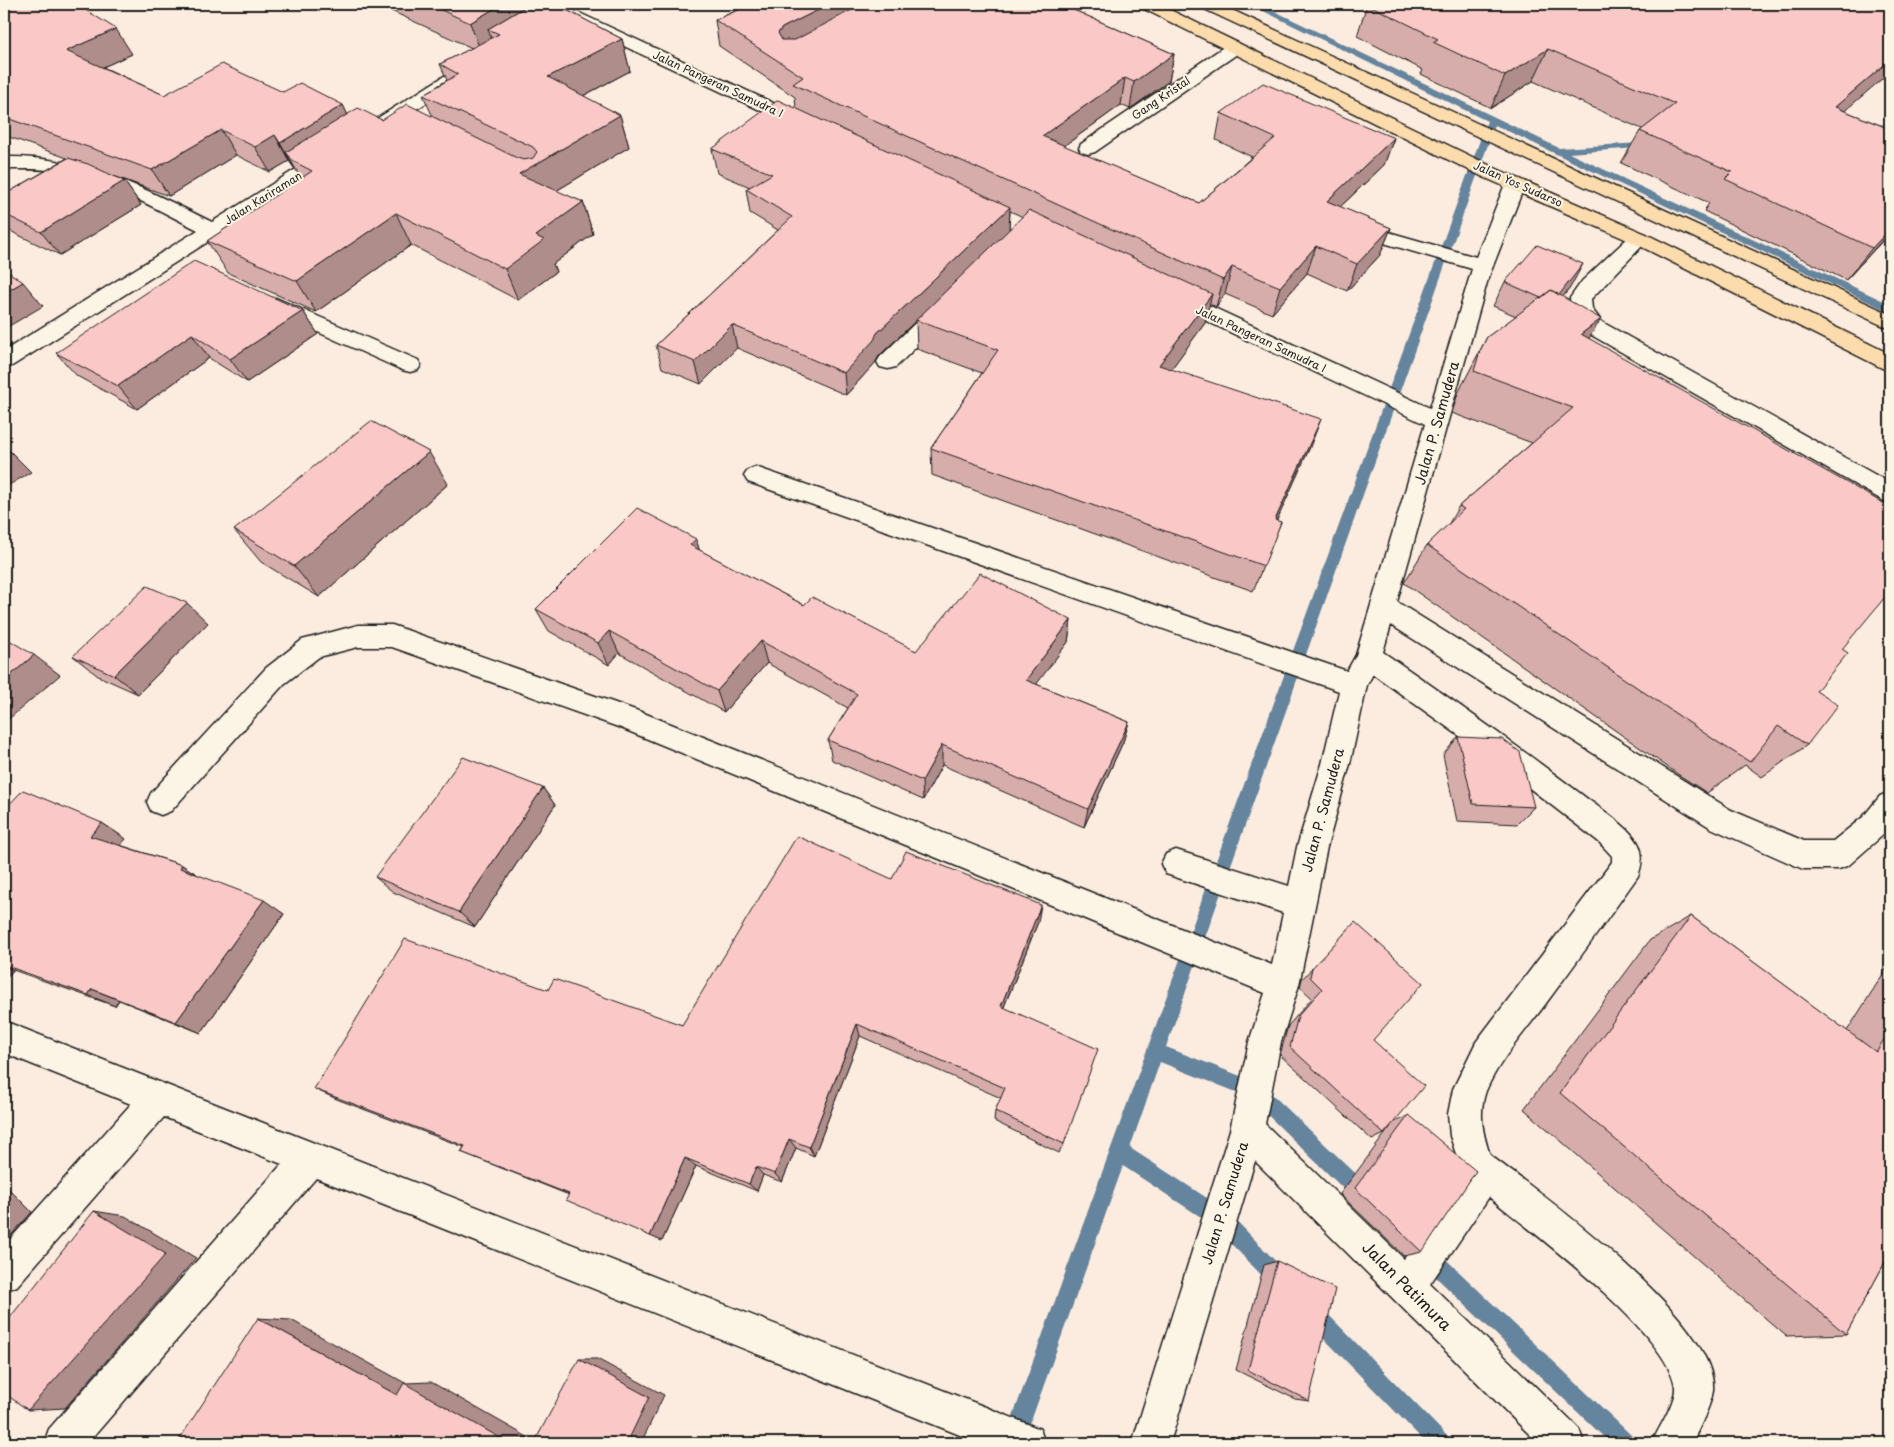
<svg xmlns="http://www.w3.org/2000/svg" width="1894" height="1447" font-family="'Playpen Sans',sans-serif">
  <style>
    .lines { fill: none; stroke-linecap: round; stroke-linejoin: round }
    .stream { fill: #65849d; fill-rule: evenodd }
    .minor-casing { stroke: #1c1c1c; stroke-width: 3 }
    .major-casing { stroke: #1c1c1c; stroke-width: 3 }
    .minor { fill: #fcf5e5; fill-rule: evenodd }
    .major { fill: #fcdcac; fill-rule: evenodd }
    .wall { fill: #d7adab; stroke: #1c1c1c; fill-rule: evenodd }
    .shaded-wall { fill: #af8d8b; stroke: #1c1c1c }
    .building { fill: #fac9c7; stroke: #1c1c1c }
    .labels { text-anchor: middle; stroke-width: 4; stroke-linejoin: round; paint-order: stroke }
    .far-street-label { font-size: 11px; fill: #1c1c1c; stroke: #fcf5e5 }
    .street-label { font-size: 14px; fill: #1c1c1c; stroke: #fcf5e5 }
    .near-street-label { font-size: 16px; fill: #1c1c1c; stroke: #fcf5e5 }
  </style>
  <rect width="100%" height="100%" fill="#fcecdf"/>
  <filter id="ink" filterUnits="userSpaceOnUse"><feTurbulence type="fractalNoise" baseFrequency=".02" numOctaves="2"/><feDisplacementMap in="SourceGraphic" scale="10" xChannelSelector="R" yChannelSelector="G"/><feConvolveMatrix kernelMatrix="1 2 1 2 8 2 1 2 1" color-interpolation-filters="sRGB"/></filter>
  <g filter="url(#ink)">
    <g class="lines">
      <path class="stream" d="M1249,4h11l299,144 97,-6 1,2 -5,3 -83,6 321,151v8l-395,-187 -329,922 95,37 109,103 3,7 -3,7 -7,3 -7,-3 -107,-104 -89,-35 -30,86 97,63 58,60 3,7 -3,7 -7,3 -7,-3 -58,-60 -90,-59 -100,277h-20l484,-1322z
        M1890,124v6l-25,1 -5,-3 5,-3z
        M1427,1245l7,3 198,188 3,7h-25l-190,-181 -3,-7 3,-7z
        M1312,1302l7,3 128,131 3,7h-24l-121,-124 -3,-7 3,-7z"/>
      <g class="minor-casing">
        <path id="minor" d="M539,4h21l248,115 3,4 -3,4 -6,1 -6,-1 -255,-120z
          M1234,43l6,1 2,4 -2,4 -145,100 -7,2 -7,-2 -2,-4 2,-4 147,-100z
          M455,72l6,1 3,4 -3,4 -76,48 -6,1 -6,-1 -3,-4 3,-4 76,-48z
          M330,150l7,2 2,4 -2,4 -325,206 -8,2v-17l194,-121c-44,-22 -88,-48 -137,-58 -19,-4 -38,-3 -57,-3v-12c79,-2 139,31 208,65l111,-70z
          M1515,178l7,2 3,4 -37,95 -91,323 334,208 73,31h29l30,-24 17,-21 10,-4v35l-7,8 -34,30 -10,4h-36l-92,-41 -320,-203 -8,27c67,46 133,93 198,142 16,13 47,31 57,49 6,11 4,22 0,33 -31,44 -62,87 -94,130 -20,27 -45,54 -58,85 -8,22 -3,43 4,64 52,40 229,167 223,235 -1,13 -15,41 -21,53h-40c6,-14 24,-41 23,-56 -6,-53 -143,-155 -186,-190l-59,87 149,145 5,14h-46l-283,-282 -85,282h-38l98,-313 19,-88 16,-49 -644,-265 -229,-81h-34l-39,10 -35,27 -113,127 -10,4 -10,-4 -4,-9 4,-9 115,-125 36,-28 56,-15h34l249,87 631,253 11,-52 -117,-39 -5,-10 5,-10 10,-4 113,36 8,-39 25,-83 17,-73 -591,-209 -4,-6 4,-6 8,-3 8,3 583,201 9,-16 69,-231 -259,-122 -3,-5 3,-5 7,-2 7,2 250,116 42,-139 -129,-38 -3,-4 3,-4 7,-2 126,36 29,-73 3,-4zM1373,674l120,86 106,82 13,14v6l-136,180 -23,47 -5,25 2,22 10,30 -2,16 -54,77 -139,-135 16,-82 18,-57 28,-138 23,-83 17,-79z
          M1639,232l7,2 3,4 -3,4 -55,57 1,10 10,13 288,161v20l-8,-3 -296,-168 -15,-23 -1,-11 12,-17 50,-47z
          M276,298l142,62 3,5 -3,5 -8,2 -8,-2 -133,-60 -3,-5 3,-5z
          M943,301l7,2 4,5 -4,5 -54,54 -8,2 -8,-2 -3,-5 3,-5 56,-54z
          M4,1021l984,387 52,21 5,14h-65l-664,-265 -228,265h-44l5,-14 233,-265 -118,-47 -147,169 -13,5v-45l127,-142 -127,-51z"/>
      </g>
      <g class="major-casing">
        <path id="major" d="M1138,4h20l339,165 149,65 244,120v16l-8,-2 -250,-126 -149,-65 -343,-170z
          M1198,4h21l671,310v15l-690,-322z"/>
      </g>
      <use href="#minor" class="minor"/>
      <use href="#major" class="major"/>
    </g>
    <path class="wall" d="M4,4l128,50 -29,13 61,28 119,-3 60,13 4,9 35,6 51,-3 -10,-22 24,-15 -7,-16 32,-16 -96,-44h179l67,35 8,32 -47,25 37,19 9,32 -73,44 27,11 10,32 -40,30 3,8 -38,28 -107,-55 -95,67 -88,-39 -21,-32 94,-62 -6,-11h-1l-5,-7 -19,11 -34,-17 -67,41 -58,-21 13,6 17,24 -81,50 -54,-26 -2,-3v-31l63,-37 -63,-23z
      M735,4h325l114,50 -5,27 -39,28 -9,-4 -57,41 135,57 53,-46 -36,-17 5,-27 173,25 -10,27 -44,42 51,21 -11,27 -33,36 -40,-18 -35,41 -47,-20 -9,13 -7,-4 -4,20 -34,46 139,78 -34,74 5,1 -28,69 -321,-116 -1,-27 51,-75 -65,-24 -1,-29 41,-40 -78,76 -4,7 -29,32 -109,-47 -36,36 -39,-16 -6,-23 122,-115 -28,-17 -4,-24 4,-2 -33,-14 -5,-24 84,-41 -1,-11 -76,-51 -4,-26 29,-13zM1010,211l13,6 -14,13z
      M1367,4l478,107 45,18v107l-2,-1 -42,45 -142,-69 5,-8 -88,-40 19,-32 2,-2 -109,-48 -42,27 -70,-34 2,-4 -66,-34z
      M1505,282l65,6 -8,9 27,41 253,311 -26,42 -9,54 -45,32 -17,-12 -38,28 -28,-18 -275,-192 23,-38 21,-20 11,-19 73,-63 -80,-30 6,-20 29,-56 29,-21 -23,-10z
      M303,311l15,23 -71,48 -38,-24 -72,51 -60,-33 -21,-23z
      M448,484l-129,113 -58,-35 -27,-32z
      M696,539l3,11 105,55 112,46 155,-31 -3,22 -32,42 93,38 -6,20 -39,85 -142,-62 -19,35 -91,-40 -4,-20 20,-32 -81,-45 -43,49 -105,-59 -10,12 -60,-34 -13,-22z
      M208,623l-70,71 -40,-18 -25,-20z
      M1458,737l76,70 -17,17 -60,-3 -14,-66z
      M543,788l12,17 -80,122 -82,-35 -18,-15z
      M4,810l98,13 24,16 -6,6 62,20 16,10 86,39 -83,119 -82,-33 -4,6 -102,-36 -9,11z
      M892,879l146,43 -34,85 60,137 -5,9 -65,-32 1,-10 6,-13 -141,-62 -46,120 -18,-8 -14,34 -19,-7 -6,16 -61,-25 -34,75 -93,-46 -108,-43 3,-5 -125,-47 -25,-11 234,-99 134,35z
      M1691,916l156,115 43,-68v290l-44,81 -60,2 -262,-227 126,-169z
      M1355,922l18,118 20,83 16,-8 13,137 -18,4 -64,-62 51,-68 -7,8 -12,6 -92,-85 8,-29 24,-28 -12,-11 2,-8z
      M1277,1261l32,140 -14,-2 -59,-29 28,-105z"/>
    <path class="shaded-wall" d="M502,4h28l-42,25 5,15 -12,8 -11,-29z
      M830,4h52l-100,56 -4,-27 4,-5z
      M116,29l16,25 -49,22 -17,-25z
      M622,39l8,32 -72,38 -10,-32z
      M1548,49l-15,32 -42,27 14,-32z
      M1174,54l-5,27 -39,28 4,-27z
      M1890,60v12l-78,67 23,-32z
      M1125,78l-4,27 -81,58 2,-27z
      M343,105l12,25 -69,22 9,16h-1l-14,-25z
      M620,115l9,32 -98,59 -12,-32z
      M221,130l15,25 -67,41 -17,-26z
      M275,135l14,26 -19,11 -15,-25z
      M1394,138l-10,27 -66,63 9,-27z
      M124,181l17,24 -81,50 -19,-23z
      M583,202l10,32 -40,30 3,8 -38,28 -13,-31 31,-33z
      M1010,207l-1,24 -130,125 -4,7 -29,32 -2,-22 33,-40z
      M396,213l15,32 -95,67 -19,-31z
      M1391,228l-11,27 -33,36 10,-27z
      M1890,229v3l-44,48 26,-32z
      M1316,246l-9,27 -35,41 8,-27z
      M1583,264l-13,24 -31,38 13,-24z
      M1232,267l-7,27 -9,13 7,-27z
      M23,282l20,24 -39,23v-36z
      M1212,294l-7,29 -52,71 6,-29z
      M303,311l15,23 -71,48 -17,-23z
      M1601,319l-26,41 6,-26z
      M732,325l5,23 -36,36 -6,-22z
      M192,334l17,24 -72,51 -19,-23z
      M1321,419l-11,28 -45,100 10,-27z
      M4,445l27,27 -27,16z
      M429,452l19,32 -129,113 -25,-31z
      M696,539l7,23 -13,-17z
      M187,603l21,20 -70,71 -24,-19z
      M1071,620l-3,22 -44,59 2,-21z
      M609,631l10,22 -10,12 -11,-22z
      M761,641l6,22 -43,49 -7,-21z
      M34,655l26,20 -56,48v-42z
      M1129,722l-6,20 -39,85 4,-18z
      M942,745v20l-19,35 -1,-19z
      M543,788l12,17 -80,122 -16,-15z
      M102,823l24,16 -11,12 -25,-15z
      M182,865l23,15 -25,-12z
      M264,900l20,14 -83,119 -25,-11z
      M1041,905l-3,17 -39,97 2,-13z
      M4,966l9,4 -9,11z
      M92,989l27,11 -4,6 -27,-11z
      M857,1024l3,12 -46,120 -5,-9z
      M789,1139l7,9 -14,34 -7,-8z
      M685,1158l11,8 -34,75 -12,-5z
      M756,1167l7,8 -6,16 -8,-7z
      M4,1184l28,28 -28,31z
      M94,1211l31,5 71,42 -131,150 -37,2z
      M258,1318l33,2 114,63 26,-1 107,61h-29l-112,-48z
      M579,1359h18l67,36 -23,48h-14z"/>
    <path class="building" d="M4,4h72l40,25 -50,22 98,44 58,-31 61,28 17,-9 43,22 -63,38 -5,-8 -20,12 -34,-17 -69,40 -148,-53z
      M428,4h74l-32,19z
      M530,4h25l67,35 -74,38 72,38 -101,59 64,28 -47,34 8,4 -39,29 -109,-56 -99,68 -90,-40 105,-70 -19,-10 -7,-9 72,-44 24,12 25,-16 110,54 7,2 9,-2 4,-6 -4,-5 -110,-52 35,-21 -18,-10 59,-30 -11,-5z
      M752,4h78l-48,24 -4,5 4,7h13l68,-36h197l114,50 -40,28 -9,-4 -83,58 157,67 76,-65 -54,-25 42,-30 131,55 -67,63 64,27 -34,36 -41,-18 -36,41 -48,-20 -9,13 -430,-196 10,-7 -88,-57z
      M1367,4h523v56l-55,47 55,22v100l-18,19 -147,-69 7,-7 -92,-41 35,-27 -127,-55 -43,27 -72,-34 5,-3z
      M778,100l232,107 -133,126 -3,7 -30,33 -112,-48 -37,37 -39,-17 136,-128 -46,-28 26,-15 -60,-25z
      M68,158l20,6 36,17 -83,51 -37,-18v-19z
      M1029,210l183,84 -53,71 162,54 -46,101 6,2 -17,44 -333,-118 67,-98 -82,-30z
      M1537,245l46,19 -24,31 -8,-5 -10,8 -36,-16z
      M194,261l109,50 -73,48 -38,-25 -74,52 -62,-33z
      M4,269l19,13 -19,11z
      M1551,290l50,29 -20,15 309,173v84l-48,58 6,4 -32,38 22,14 -31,40 -29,-19 -28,36 -31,-19 -292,-198 37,-36 -5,-3 114,-98 -99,-37 6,-20 7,-14z
      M371,421l58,31 -135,114 -60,-36z
      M637,508l59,31 -6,6 114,60 8,-8 104,54 64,-78 91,47 -45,60 103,42 -41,87 -146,-64 -20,36 -94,-41 29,-46 -96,-53 -44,50 -108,-60 -11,12 -62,-34z
      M147,586l40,17 -73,72 -41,-19z
      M4,637l30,18 -30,26z
      M1458,737l44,2 18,13 14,55 -61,-3z
      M463,757l80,31 -84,124 -84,-35z
      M23,790l79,33 -12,13 92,29 -2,3 84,32 -88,122 -84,-33 -4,6 -84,-30v-155z
      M797,836l95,43 14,-28 135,54 -40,101 97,43 -34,95 -69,-33 10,-23 -148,-64 -48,123 -20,-8 -14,35 -19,-7 -7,17 -64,-26 -35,78 -84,-36 3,-6 -108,-42 4,-6 -151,-57 91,-150 143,51 6,-11 128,46z
      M1691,916l185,136 14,-22v223l-44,81 -286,-241z
      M1355,922l68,61 -50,57 51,46 -40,48 -94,-87 8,-31 24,-27 -12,-12 2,-9z
      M1409,1115l67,56 -54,81 -67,-64z
      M94,1211l72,43 -138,156 -24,-17v-68z
      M1277,1261l58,28 -26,112 -61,-31z
      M258,1318l139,77 7,-12 105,60h-332z
      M579,1359l70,38 -22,46h-93z"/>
  </g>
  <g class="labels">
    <g class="far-street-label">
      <text transform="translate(718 84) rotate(25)" y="4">Jalan Pangeran Samudra I</text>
      <text transform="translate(1161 98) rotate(-34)" y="4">Gang Kristal</text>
      <text transform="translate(1518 184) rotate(24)" y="4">Jalan Yos Sudarso</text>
      <text transform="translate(263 198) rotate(-32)" y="4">Jalan Kariraman</text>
      <text transform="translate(1261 339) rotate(25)" y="4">Jalan Pangeran Samudra I</text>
    </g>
    <g class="street-label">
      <text transform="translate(1437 423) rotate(-74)" y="5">Jalan P. Samudera</text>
      <text transform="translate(1323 810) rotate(-75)" y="5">Jalan P. Samudera</text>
      <text transform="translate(1225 1203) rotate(-73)" y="5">Jalan P. Samudera</text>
    </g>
    <g class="near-street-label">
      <text transform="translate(1407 1286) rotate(45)" y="6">Jalan Patimura</text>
    </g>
  </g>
  <rect width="1894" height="1447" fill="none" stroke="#fcf5e5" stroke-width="20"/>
  <rect x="10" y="10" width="1874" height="1427" fill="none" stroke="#1c1c1c" stroke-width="2" filter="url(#ink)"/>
</svg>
